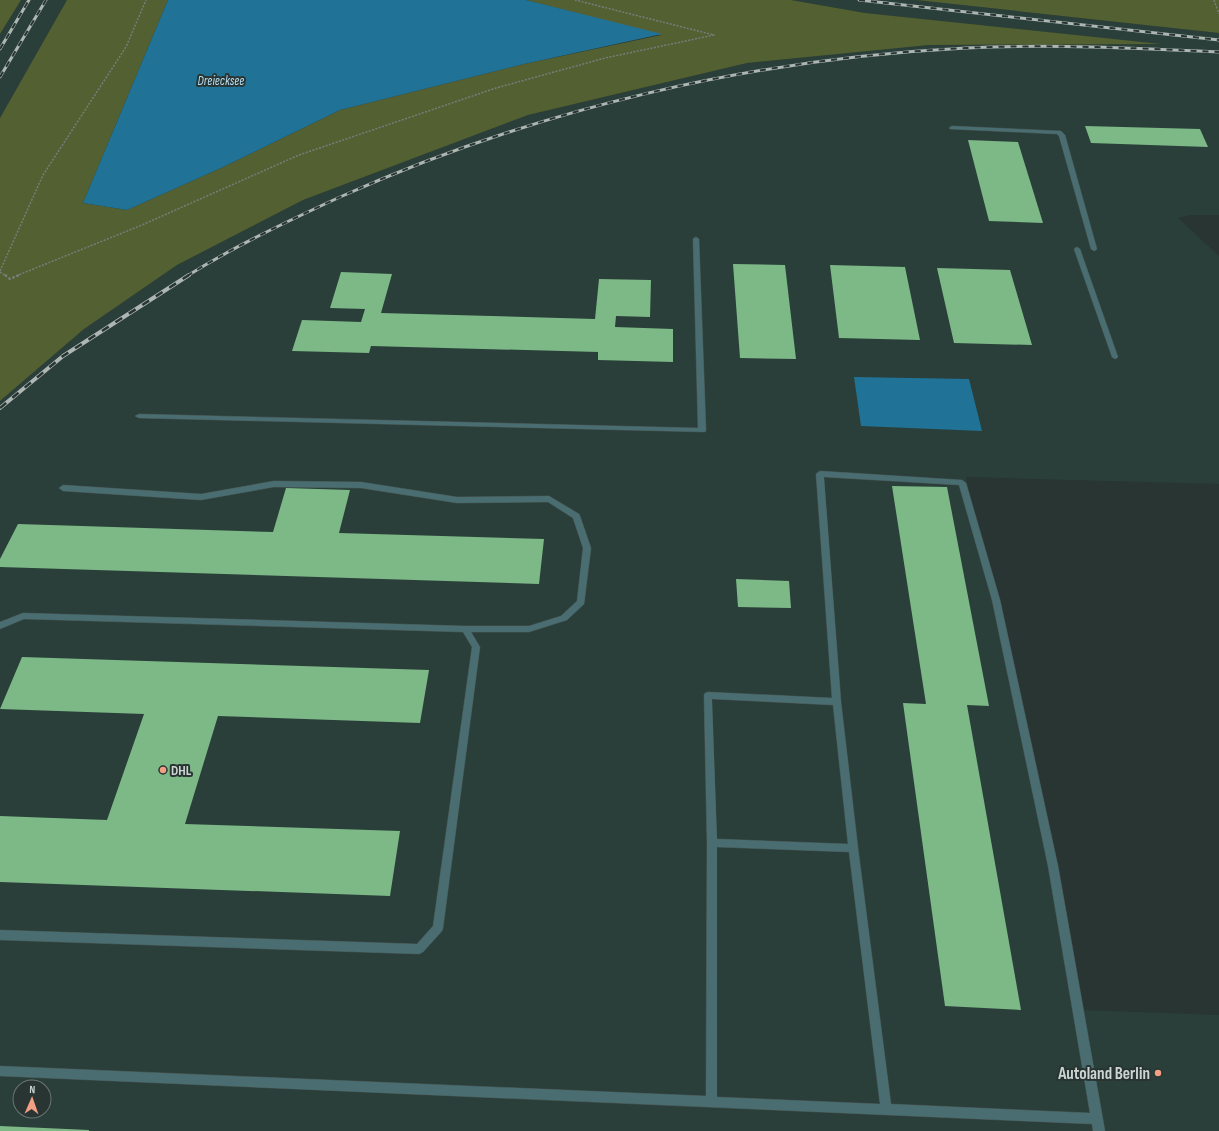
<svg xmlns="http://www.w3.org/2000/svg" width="1219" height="1131" font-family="'Sofia Sans Condensed',sans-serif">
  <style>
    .built { fill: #2a3f39; fill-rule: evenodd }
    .green { fill: #536031 }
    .water { fill: #207396 }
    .building { fill: #7db887 }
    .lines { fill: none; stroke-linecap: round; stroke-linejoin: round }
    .service-casing { stroke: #46524f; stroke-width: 1 }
    .path-far1 { stroke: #747f7c; stroke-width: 1.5; stroke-dasharray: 2 1.5; stroke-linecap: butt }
    .path { stroke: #747f7c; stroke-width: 2.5; stroke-dasharray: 2.5 2; stroke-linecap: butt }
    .service { fill: #496d71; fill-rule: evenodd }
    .rail-far1-casing { stroke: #adb6b3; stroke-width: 3 }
    .rail-casing { stroke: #adb6b3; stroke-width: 4 }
    .rail-far1 { stroke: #283532; stroke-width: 2; stroke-dasharray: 6; stroke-linecap: butt }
    .rail { stroke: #283532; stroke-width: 2.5; stroke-dasharray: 8; stroke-linecap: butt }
    .poi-dot { fill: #f39f83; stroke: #283532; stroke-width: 1.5 }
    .labels { text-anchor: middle; stroke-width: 4; stroke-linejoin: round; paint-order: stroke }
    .far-water-label { font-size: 13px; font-style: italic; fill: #b8dff3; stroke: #283532 }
    .poi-label { font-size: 14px; font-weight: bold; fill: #cdd5d2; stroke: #283532; text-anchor: start }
    .near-poi-label { font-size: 17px; font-weight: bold; fill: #cdd5d2; stroke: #283532; text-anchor: end }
  </style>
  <rect width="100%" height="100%" fill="#283532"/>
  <path class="built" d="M21,0h46l-67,118v-84z
    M791,0h125l303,33v182h-29l-12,3 41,38v228l-253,-7 118,533 135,5v116h-1219v-730l84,-72 93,-64 126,-65 225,-85 219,-52 182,-18 226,-1 -290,-31zM20,1087h24v24h-24z"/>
  <path class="green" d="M0,0h21l-21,34z
    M67,0h101l-85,203 44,7 94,-42 119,-58 184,-46 137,-29 -135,-35h265l74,13 296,31 -232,1 -182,18 -219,52 -225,85 -126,65 -93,64 -84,72v-283z
    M916,0h303v33z"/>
  <path class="water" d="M168,0h358l136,34 -138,30 -184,46 -119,58 -94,42 -44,-7z
    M854,377l115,2 13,52 -121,-5z"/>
  <path class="building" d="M1085,126l115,3 8,18 -117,-4z
    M968,140l50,2 25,81 -54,-2z
    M733,264l52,1 11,94 -56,-1z
    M830,265l75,2 15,73 -81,-2z
    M937,268l73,2 22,75 -78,-2z
    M341,272l51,2 -11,39 214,6 4,-40 52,1 -1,37 -34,-1 -1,11 58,2v33l-75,-2v-8l-227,-6 -2,7 -77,-2 10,-31 59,2 4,-13 -35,-1z
    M892,486l55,1 42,219 -22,-1 54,305 -76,-4 -42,-303 23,1z
    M286,488l64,2 -11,43 205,6 -5,45 -539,-17v-8l18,-35 255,8z
    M736,579l53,2 2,27 -53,-1z
    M22,657l407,13 -9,53 -202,-7 -33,108 215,7 -10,65 -390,-14v-66l107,4 37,-106 -144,-5z
    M0,1126l89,4v1h-89z"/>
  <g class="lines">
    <g class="service-casing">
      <path id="service" d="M952,126l109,5 4,4 32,114 -1,1 -2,1 -3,-2 -32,-113 -2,-2 -107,-5 -1,-1z
        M696,237l3,2 7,191 -1,2 -566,-14 -4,-2 4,-2 559,14 -5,-189z
        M1077,247l3,2 38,108 -1,1 -2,1 -3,-2 -38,-108z
        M820,471l142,9 4,3 34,117 58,266 47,265h-12l-1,-7 -1092,-48v-10l706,30 1,-253 -3,-148 1,-2 3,-1 124,6 -16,-224zM824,477l135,8 33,115 56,266 42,247 -199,-9 -33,-256 -17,-146zM712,699l121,6 15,139 -131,-5zM717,847l132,5 31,252 -163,-7z
        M274,481l87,1 96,15 92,-1 30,18 1,2 11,32 -7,56 -17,16 -38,12h-58l9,15 -37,281 -1,3 -19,21 -4,2 -419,-14v-10l417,14 16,-18 39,-279 -9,-15 -439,-13 -24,10v-7l23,-9 442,13h64l32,-10 16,-15 6,-53 -10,-30 -25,-16 -91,1 -96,-15 -87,-1 -73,13 -138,-9 -4,-3 4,-3 138,9z"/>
    </g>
    <path class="path-far1" d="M1214,0l5,14
      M0,271l43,-96 83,-128 20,-47
      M0,272l6,4
      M16,276l126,-51 157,-70 197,-67 109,-30 109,-23 -139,-35"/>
    <path class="path" d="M5,275l5,4 9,-4"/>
    <use href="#service" class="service"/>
    <g class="rail-far1-casing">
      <path id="rail-far1" d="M859,0l360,40
        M0,49l29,-49
        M0,77l46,-77
        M187,276c48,-30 101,-55 153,-79 197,-88 410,-138 626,-149 84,-4 169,0 253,4"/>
    </g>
    <g class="rail-casing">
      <path id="rail" d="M0,408l63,-52 126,-81"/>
    </g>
    <use href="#rail-far1" class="rail-far1"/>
    <use href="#rail" class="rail"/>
  </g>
  <g class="poi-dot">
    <circle cx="163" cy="770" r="4"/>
    <circle cx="1158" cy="1073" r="4"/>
  </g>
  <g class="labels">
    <g class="far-water-label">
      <text x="221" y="85">Dreiecksee</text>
    </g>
    <g class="poi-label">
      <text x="171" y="775">DHL</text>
    </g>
    <g class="near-poi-label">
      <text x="1150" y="1079">Autoland Berlin</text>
    </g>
  </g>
  <g transform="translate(32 1099) rotate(2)"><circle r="19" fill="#283532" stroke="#6a7572"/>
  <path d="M0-3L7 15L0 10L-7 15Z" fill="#f39f83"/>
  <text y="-6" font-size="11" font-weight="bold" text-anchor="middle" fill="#cdd5d2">N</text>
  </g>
</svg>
